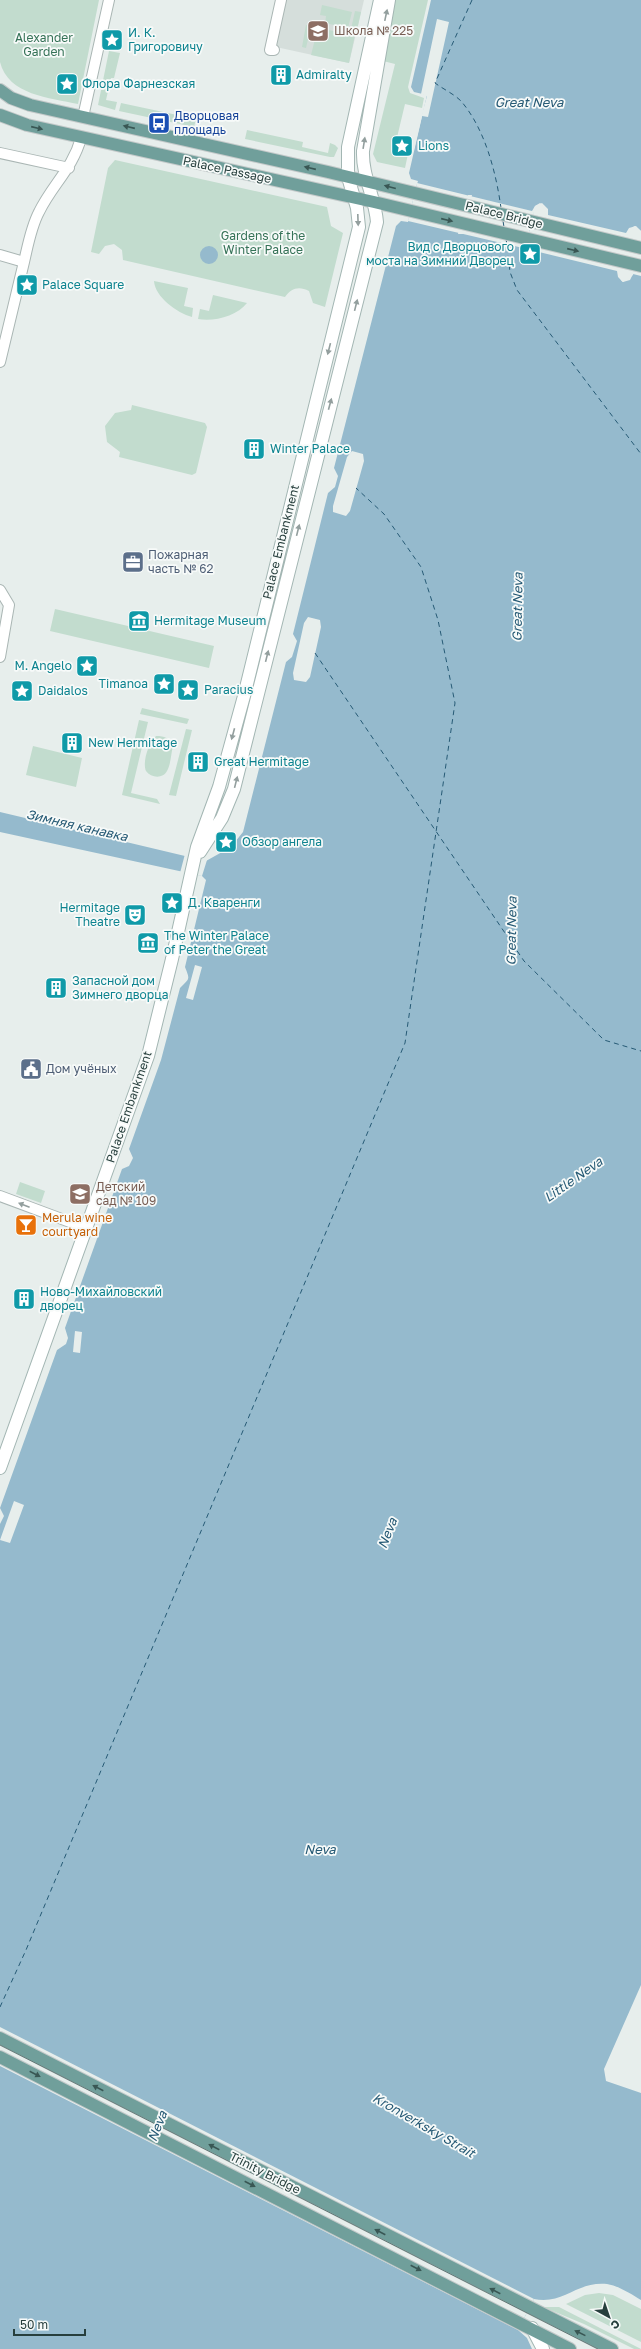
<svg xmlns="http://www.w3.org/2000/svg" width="641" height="2349" font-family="'Golos Text',sans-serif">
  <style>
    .built { fill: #d5dedb }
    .green { fill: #c2dcce }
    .water { fill: #95bacd; fill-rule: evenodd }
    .pier { fill: #e7eeec; fill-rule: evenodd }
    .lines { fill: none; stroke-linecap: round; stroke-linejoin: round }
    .ferry { stroke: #265a75; stroke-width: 1; stroke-dasharray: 5 4; stroke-linecap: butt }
    .street-casing { stroke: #aab6b4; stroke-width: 12 }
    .secondary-casing { stroke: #a3b6b3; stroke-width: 14 }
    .primary-casing { stroke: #c3c9c9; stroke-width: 14 }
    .street { stroke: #fff; stroke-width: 10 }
    .secondary { stroke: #fff; stroke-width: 12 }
    .primary { stroke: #709f9b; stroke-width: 12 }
    .tram { stroke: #627a78; stroke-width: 1 }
    .oneway { fill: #939f9e }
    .oneway2 { fill: #395754 }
    .labels { text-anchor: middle; stroke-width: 3.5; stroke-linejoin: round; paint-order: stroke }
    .education-label { font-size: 12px; fill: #785e54; stroke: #f7faf9; text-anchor: start }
    .culture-label { font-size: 12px; fill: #0d838f; stroke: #f7faf9; text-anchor: start }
    .park-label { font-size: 12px; fill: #357257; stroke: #f7faf9 }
    .transit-label { font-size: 12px; fill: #164399; stroke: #f7faf9; text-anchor: start }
    .street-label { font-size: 12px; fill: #273f3d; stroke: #f7faf9 }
    .service-label { font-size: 12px; fill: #4e5e75; stroke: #f7faf9; text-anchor: start }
    .food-label { font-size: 12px; fill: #c56008; stroke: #f7faf9; text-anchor: start }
    .water-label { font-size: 13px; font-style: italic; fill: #265a75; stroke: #f7faf9 }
  </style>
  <rect width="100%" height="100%" fill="#e7eeec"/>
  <path class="built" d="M286,0h78l-15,63 -73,-16z"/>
  <path class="green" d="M0,0h99l-21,104c-28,-6 -70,-9 -78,-42 0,-14 0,-46 0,-62z
    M394,0h34l-20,87 2,6 14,5 -2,10 -17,-4 -11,46 14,4 -3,14 -28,-6 -4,-8 22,-90 -12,-3z
    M322,5l30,7 -4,16 -23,-5 1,-7 -6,-1z
    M355,11l6,1 -4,18 -6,-1z
    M306,25l5,1 -5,22 -4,-1z
    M323,29l32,6 -6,28 -38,-8 5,-20 6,1z
    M109,51l11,2 -6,25h-3l-5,22 11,2 -2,8 -17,-5z
    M121,103l75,16 -2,8 -75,-16z
    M247,130l56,12 -1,5 26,6 2,-10 5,2 3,3 -4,9h-4l-85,-18z
    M115,160l212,47 4,19 12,7 -18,74 -12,-4 -4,-12c-10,-5 -18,-3 -24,6l-162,-37 -1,-10 -8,-6 -9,2 -6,8 -8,-2 17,-84z
    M154,281l34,7 -4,18 9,2 -1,9c-15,-4 -37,-20 -38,-36z
    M213,295l34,8c-10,13 -33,19 -49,16l2,-10 9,2z
    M132,405l73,18 2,4 -11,46 -4,2 -73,-18 1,-5 -13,-10 -2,-16 10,-13 16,-3z
    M55,609l159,37 -5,22 -159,-37z
    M142,708l47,11 -2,5 -47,-10z
    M139,720l9,2 -17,71 26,6 3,5 -38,-9z
    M186,729l6,1 -16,66 -7,-1z
    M156,736c9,0 13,2 17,10 -2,7 -2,18 -6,25 -4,8 -16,7 -21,0 -4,-9 3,-29 10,-35z
    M33,746l49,12 -6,29 -50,-12z
    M20,1182l25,9 -4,12 -25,-9z
    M599,2293l14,2 28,14v33l-75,-38 19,-9z
    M543,2307h16l82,42h-7l-50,-25z"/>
  <path class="water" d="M431,0h210v231l-6,-5c-11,3 -23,49 -12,56l10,-7 8,-35v1745l-37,84 2,12 35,12v207c-10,-6 -22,-14 -34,-16 -31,-3 -43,21 -73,15l-16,31 9,8 5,11h-532v-825l4,-8 -4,-8 57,-158 9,-6 2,-6 -3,-10 57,-159 7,-3 4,-8 -4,-9 32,-89 19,-72c10,-10 10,-8 5,-21l21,-87 -4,-4 -202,-44v-20l206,49 25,-14 12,-15 43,-170 6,-5 5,-16 -4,-7 35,-141 7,-6 3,-11 -4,-8 62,-242 5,-5 7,1 8,-35 2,-6 -7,-2 -2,-6 18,-78 -13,-3 -3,-5zM468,195h4l-9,39h-5zM540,203l6,5 1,5 -11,44 -7,2 -5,-5 11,-48z
    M200 255a9 9 0 1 1 18 0a9 9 0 1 1-18 0Z"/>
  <path class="pier" d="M437,19l12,3 -21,95 -6,-1 -8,34h-2l15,-54 -6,-2z
    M417,183l115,28 3,-5 7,-3 6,6v6l78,18 3,-5 7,-2 5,5v7l-5,-10 -8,6 -8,41 5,5 6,-7 10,-35v38l-8,-2 -3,6 -7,2 -5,-5 -1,-6 -78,-19 -3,5 -7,2 -6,-5v-6l-115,-27zM542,205l4,10 -9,36 -5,6h-3l-4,-9 9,-36z
    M352,451l11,3 1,7 -14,50 -4,5 -13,-4v-6l14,-49z
    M308,617l12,3 1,7 -11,50 -4,5 -12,-2 -1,-7 11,-50z
    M185,854l22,6 -5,16 -22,-3z
    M195,965l7,2 -9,33 -7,-2z
    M75,1331l7,1 -2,21 -7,-1z
    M14,1501l10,4 -14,38 -10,-3z
    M0,2027l534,272 -16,31 -518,-264z"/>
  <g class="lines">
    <path class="ferry" d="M472,0l-37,83c8,6 19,11 26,18 24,28 35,71 40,107
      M503,221l1,6
      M506,238l4,34 7,18 124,164
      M315,653l209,308 80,79 37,11
      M0,2007l26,-57 379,-907 50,-340 -17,-83 -17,-53 -37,-53 -28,-26"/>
    <g class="street-casing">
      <path id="street" d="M274,50h-4l11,-50
        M83,117l26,-117
        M0,153l69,15
        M0,255l24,7 -24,100
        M24,262c4,-17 7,-35 15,-50 13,-27 34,-44 42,-74
        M0,590l9,15 -9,52
        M0,1196l86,32"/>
    </g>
    <g class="secondary-casing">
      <path id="secondary" d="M200,852l22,-34 12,-29 143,-567c-2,-25 -15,-46 -14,-71l26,-151
        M0,1468l148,-412 24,-97 25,-112 22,-60 25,-91 115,-469 -2,-19 -9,-31v-30l32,-147
        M532,2328l11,21"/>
    </g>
    <g class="primary-casing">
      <path id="primary" d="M0,90l11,8 19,7 298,67 313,76
        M0,115l27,10 347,77 267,64
        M0,2038l612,311
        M0,2057l570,292"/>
    </g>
    <use href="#street" class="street"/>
    <use href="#secondary" class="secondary"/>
    <use href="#primary" class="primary"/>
    <path class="tram" d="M0,2045l598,304"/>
  </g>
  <defs><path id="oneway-solid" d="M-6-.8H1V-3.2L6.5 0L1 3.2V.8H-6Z"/></defs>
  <g class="oneway">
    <use href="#oneway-solid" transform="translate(386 15) rotate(-78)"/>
    <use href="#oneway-solid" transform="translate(364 143) rotate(-81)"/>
    <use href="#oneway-solid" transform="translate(358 220) rotate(88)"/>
    <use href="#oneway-solid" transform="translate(356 305) rotate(-76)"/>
    <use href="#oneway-solid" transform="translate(329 349) rotate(104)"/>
    <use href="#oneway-solid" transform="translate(330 404) rotate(-75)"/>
    <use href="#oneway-solid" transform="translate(298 530) rotate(-76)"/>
    <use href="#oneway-solid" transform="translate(267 656) rotate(-76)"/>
    <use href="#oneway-solid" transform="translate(233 734) rotate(105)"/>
    <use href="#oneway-solid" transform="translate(236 782) rotate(-76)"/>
    <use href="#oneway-solid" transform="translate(24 1205) rotate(-159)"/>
  </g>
  <g class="oneway2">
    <use href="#oneway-solid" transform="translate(129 127) rotate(-167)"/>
    <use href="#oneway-solid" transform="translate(37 128) rotate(13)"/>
    <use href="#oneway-solid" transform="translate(310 168) rotate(-167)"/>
    <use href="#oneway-solid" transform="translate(390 187) rotate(-165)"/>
    <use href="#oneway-solid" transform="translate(447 220) rotate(13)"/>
    <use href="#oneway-solid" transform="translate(573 250) rotate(13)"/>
    <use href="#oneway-solid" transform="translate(35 2074) rotate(27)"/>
    <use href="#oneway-solid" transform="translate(98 2088) rotate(-153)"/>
    <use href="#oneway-solid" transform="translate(214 2147) rotate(-153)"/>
    <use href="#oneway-solid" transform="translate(250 2184) rotate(27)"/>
    <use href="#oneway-solid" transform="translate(380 2232) rotate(-153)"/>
    <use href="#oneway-solid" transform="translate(416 2268) rotate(27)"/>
    <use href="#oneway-solid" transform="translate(495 2291) rotate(-153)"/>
    <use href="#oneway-solid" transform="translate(580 2333) rotate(-154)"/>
  </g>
  <defs>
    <g id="school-square" transform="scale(1.15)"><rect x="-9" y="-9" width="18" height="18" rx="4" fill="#8d6e63" stroke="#f7faf9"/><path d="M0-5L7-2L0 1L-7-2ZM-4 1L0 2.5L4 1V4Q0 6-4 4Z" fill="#fff"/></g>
    <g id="sight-square" transform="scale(1.15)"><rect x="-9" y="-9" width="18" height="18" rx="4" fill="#0f9aa8" stroke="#f7faf9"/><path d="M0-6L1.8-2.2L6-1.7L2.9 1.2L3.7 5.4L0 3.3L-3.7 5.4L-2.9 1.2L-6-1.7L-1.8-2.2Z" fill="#fff"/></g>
    <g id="building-square" transform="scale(1.15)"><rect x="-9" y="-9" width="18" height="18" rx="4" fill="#0f9aa8" stroke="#f7faf9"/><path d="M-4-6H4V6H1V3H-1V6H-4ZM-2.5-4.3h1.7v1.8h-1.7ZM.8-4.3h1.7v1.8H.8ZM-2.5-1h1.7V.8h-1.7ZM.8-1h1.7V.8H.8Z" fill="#fff"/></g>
    <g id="bus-square" transform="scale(1.15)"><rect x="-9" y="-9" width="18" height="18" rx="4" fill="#1a4fb4" stroke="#f7faf9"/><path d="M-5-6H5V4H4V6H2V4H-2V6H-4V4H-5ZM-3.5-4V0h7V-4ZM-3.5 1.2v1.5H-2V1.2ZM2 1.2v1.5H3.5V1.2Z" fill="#fff"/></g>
    <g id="office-square" transform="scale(1.15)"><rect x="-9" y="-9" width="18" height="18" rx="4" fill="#5c6f8a" stroke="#f7faf9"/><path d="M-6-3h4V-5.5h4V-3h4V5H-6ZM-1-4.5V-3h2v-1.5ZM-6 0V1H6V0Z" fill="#fff"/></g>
    <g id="museum-square" transform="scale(1.15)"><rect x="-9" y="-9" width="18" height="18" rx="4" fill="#0f9aa8" stroke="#f7faf9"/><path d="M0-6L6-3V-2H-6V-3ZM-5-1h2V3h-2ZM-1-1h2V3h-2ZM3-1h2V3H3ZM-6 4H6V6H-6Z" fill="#fff"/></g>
    <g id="theatre-square" transform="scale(1.15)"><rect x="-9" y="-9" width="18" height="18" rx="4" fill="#0f9aa8" stroke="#f7faf9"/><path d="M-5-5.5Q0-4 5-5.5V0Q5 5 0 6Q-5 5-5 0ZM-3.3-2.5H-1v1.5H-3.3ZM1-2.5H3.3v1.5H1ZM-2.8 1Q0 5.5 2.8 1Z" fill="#fff"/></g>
    <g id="civic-square" transform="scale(1.15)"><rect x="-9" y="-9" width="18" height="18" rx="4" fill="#5c6f8a" stroke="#f7faf9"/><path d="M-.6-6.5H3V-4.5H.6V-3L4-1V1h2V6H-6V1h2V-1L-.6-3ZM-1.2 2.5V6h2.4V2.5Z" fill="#fff"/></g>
    <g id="bar-square" transform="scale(1.15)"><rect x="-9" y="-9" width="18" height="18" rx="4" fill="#e8710a" stroke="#f7faf9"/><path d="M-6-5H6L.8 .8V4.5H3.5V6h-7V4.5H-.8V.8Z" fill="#fff"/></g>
  </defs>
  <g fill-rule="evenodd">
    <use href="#school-square" x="318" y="31"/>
    <use href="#sight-square" x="112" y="40"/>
    <use href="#building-square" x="281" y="75"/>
    <use href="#sight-square" x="67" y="84"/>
    <use href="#bus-square" x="159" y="123"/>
    <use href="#sight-square" x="402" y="146"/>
    <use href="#sight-square" x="530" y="254"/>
    <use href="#sight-square" x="27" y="285"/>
    <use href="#building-square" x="254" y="449"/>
    <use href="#office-square" x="133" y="562"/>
    <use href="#museum-square" x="139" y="621"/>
    <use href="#sight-square" x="87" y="666"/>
    <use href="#sight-square" x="164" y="684"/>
    <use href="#sight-square" x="188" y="690"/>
    <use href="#sight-square" x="22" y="691"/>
    <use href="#building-square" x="72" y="743"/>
    <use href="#building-square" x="198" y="762"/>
    <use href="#sight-square" x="226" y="842"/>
    <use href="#sight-square" x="172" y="903"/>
    <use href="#theatre-square" x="135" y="915"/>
    <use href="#museum-square" x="148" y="943"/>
    <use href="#building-square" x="56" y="988"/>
    <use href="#civic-square" x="31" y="1069"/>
    <use href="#school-square" x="80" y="1194"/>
    <use href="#bar-square" x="26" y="1225"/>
    <use href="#building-square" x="24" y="1299"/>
  </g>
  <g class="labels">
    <g class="education-label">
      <text x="334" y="35">Школа № 225</text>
      <text x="96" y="1191">Детский<tspan x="96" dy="14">сад № 109</tspan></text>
    </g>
    <g class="culture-label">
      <text x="128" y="37">И. К.<tspan x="128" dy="14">Григоровичу</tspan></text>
      <text x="296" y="79">Admiralty</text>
      <text x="82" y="88">Флора Фарнезская</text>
      <text x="418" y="150">Lions</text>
      <text x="514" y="251" text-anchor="end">Вид с Дворцового<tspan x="514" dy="14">моста на Зимний Дворец</tspan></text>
      <text x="42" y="289">Palace Square</text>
      <text x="270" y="453">Winter Palace</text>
      <text x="154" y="625">Hermitage Museum</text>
      <text x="72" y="670" text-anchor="end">M. Angelo</text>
      <text x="148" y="688" text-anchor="end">Timanoa</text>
      <text x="204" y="694">Paracius</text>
      <text x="38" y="695">Daidalos</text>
      <text x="88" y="747">New Hermitage</text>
      <text x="214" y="766">Great Hermitage</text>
      <text x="242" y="846">Обзор ангела</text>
      <text x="188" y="907">Д. Кваренги</text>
      <text x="120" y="912" text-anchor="end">Hermitage<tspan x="120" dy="14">Theatre</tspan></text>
      <text x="164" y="940">The Winter Palace<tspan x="164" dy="14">of Peter the Great</tspan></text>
      <text x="72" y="985">Запасной дом<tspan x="72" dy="14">Зимнего дворца</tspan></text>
      <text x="40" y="1296">Ново-Михайловский<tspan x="40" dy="14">дворец</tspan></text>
    </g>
    <g class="park-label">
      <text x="44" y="42">Alexander<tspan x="44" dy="14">Garden</tspan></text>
      <text x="263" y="240">Gardens of the<tspan x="263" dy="14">Winter Palace</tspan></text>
    </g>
    <g class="transit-label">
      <text x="174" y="120">Дворцовая<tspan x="174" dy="14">площадь</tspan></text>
    </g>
    <g class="street-label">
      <text transform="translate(227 170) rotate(12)" y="4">Palace Passage</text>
      <text transform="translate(504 215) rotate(14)" y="4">Palace Bridge</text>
      <text transform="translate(281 542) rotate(-76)" y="4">Palace Embankment</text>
      <text transform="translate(129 1107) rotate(-71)" y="4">Palace Embankment</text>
      <text transform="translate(265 2173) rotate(27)" y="4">Trinity Bridge</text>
    </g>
    <g class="service-label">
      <text x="148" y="559">Пожарная<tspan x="148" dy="14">часть № 62</tspan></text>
      <text x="46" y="1073">Дом учёных</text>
    </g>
    <g class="food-label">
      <text x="42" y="1222">Merula wine<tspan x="42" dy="14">courtyard</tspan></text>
    </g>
    <g class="water-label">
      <text x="529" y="107">Great Neva</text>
      <text transform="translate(517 607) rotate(-89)" y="5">Great Neva</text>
      <text transform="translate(77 825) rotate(13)" y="5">Зимняя канавка</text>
      <text transform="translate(511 931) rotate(-89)" y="5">Great Neva</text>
      <text transform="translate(573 1179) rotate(-35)" y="5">Little Neva</text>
      <text transform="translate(387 1533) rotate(-69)" y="5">Neva</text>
      <text x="320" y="1854">Neva</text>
      <text transform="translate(424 2125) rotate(30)" y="5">Kronverksky Strait</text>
      <text transform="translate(157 2126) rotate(-69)" y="5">Neva</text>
    </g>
  </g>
  <g transform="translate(609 2317) rotate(140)" stroke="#f7faf9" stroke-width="3" paint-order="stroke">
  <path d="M0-3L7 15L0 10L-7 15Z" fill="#273f3d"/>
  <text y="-6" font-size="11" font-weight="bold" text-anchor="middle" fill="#273f3d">С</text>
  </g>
  <path d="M14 2329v6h71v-6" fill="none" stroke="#273f3d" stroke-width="2"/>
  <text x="20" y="2329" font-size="12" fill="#273f3d" stroke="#f7faf9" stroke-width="3" paint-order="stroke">50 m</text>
</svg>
